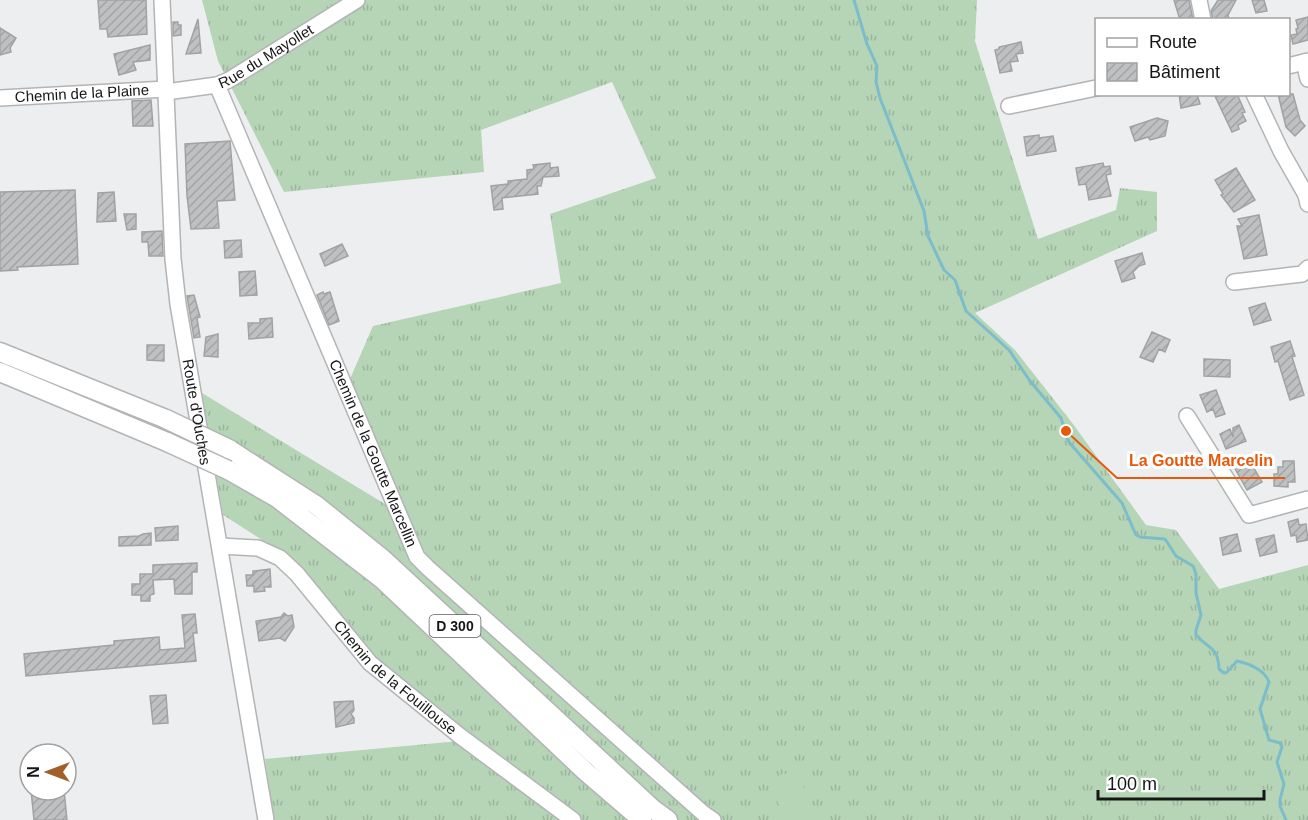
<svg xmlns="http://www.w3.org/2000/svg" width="1308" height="820" font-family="Arial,sans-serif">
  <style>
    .grass { fill: url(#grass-tufts) }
    .park { fill: #b5d5b6 }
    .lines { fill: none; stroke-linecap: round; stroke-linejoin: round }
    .stream { stroke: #7bbdca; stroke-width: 3 }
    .building { fill: url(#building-hatch); stroke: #a1a2a4; stroke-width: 1.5 }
    .minor-casing { stroke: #b3b4b5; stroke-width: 18 }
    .major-casing { stroke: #b3b4b5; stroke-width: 21 }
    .minor { stroke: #fff; stroke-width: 15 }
    .major { stroke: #fff; stroke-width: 18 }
    .major-bridge-casing { stroke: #b3b4b5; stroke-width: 21; stroke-linecap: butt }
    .major-bridge { stroke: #fff; stroke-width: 18 }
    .labels { text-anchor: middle; stroke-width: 6; stroke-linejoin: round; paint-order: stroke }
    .shield { fill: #fff; stroke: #5c5c5d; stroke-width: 1.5 }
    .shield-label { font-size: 14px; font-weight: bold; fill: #161617 }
    .street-label { font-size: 15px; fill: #161617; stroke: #fff }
    .leader { fill: none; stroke: #e8590c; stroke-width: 2 }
    .callout-dot { fill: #e8590c; stroke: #fff; stroke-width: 2 }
    .callout-label { font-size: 16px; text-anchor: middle; font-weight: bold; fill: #e8590c; stroke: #fff; stroke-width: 6; stroke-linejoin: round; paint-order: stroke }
  </style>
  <defs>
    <pattern id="grass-tufts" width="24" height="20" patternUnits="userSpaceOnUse" patternTransform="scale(1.5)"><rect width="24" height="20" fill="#b5d5b6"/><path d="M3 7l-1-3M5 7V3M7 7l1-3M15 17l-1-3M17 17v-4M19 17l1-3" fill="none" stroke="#9bb69c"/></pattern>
    <pattern id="building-hatch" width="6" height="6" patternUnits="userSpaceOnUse" patternTransform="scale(1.5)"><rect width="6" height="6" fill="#bfc0c2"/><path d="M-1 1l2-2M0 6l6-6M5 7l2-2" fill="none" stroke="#a3a4a6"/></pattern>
  </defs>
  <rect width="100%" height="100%" fill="#edeef0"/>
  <path class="grass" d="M202,0h775l-2,41 63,198 78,-29 4,-22 37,4v39l-182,82 40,37 58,74 73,101 30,5 43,59 89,-24v255h-1034l-9,-61 205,-19 -96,-79 -85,-104 -66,-42 -21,-122 183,111 -35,-125 23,-53 188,-43 -11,-69 106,-36 -44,-96 -131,48 3,42 -200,20 -66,-131z"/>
  <path class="park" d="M792,773l7,3 19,44h-33l-11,-27v-10l8,-9z"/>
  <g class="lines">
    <path class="stream" d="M854,0l13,44 10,22 -1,16 4,16 44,113 4,25 16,34 11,10 11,31 43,39 21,31 31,37 7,23 54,62 14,32 4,2 25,2 11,17 17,10 3,8v19l5,22 -5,15v5c13,15 22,11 23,34l5,4 3,-1 10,-11c11,2 28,9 32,21l-9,27 9,31 11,3 2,4 -5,15 7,22 -4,16v6l6,14"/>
  </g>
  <path class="building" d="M98,0h48l1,34 -39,3 -1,-8h-7z
    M1174,0h15l4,20h-13z
    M1218,0h18l-8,15 1,5h-16l-2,-9z
    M1252,0h12l3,11 -11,2z
    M1308,17v23l-15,4 -2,-9 6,-1 -1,-5 2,-1 -2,-8z
    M198,19l3,34 -15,1z
    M173,22h5v3h3v10l-8,1z
    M0,28l16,10 -6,10 1,4 -11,3z
    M1021,42l2,11 -7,1 2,7 -8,1 2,9 -12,2 -5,-23 4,-1v-2z
    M150,45v15l-17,2 3,8 -17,5 -5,-21z
    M1179,94h18l3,10 -19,4z
    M1214,94h23l8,18 -3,1 4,8 -8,4 1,4 -7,3z
    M1278,94h15l7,26 5,6 -10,10 -9,-9z
    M151,100l2,26h-20l-1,-25z
    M1157,118l11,3 -3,15 -15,4 -2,-3 -13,4 -5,-14z
    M1039,135v3l14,-2 3,15 -29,5 -3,-19z
    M230,141l5,59 -18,1 2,27 -28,1 -4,-33 -2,-52z
    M550,163v5l8,-1 1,9 -16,1 -2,9h-4l1,8 -36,4 1,11 -9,1 -3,-24 17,-2v-3l19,-2v-9l7,-1 -1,-4z
    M1103,163l1,4 6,-1 1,8 -5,1 5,21 -22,4 -3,-16 -7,1 -3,-17z
    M1236,168l19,32 -21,12 -13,-17 2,-1 -8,-14z
    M75,190l3,74 -61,3 1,3 -18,1v-79z
    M114,192l2,29 -19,1 1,-29z
    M124,214h12v15l-9,1z
    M1259,215l8,40 -23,4 -7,-33h5l-4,-7z
    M162,231l1,25h-14l-1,-14h-6v-10z
    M241,240l1,17 -17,1 -1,-17z
    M342,244l6,12 -23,10 -5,-12z
    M1142,253l3,11 -6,2 -6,6 2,6 -13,4 -7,-21z
    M255,271l2,24 -17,1 -1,-24z
    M323,292l1,2 6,-2 9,29 -10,4 -12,-30z
    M194,295l6,22 -3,1 3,19 -6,1 -7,-42z
    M1265,303l6,17 -17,5 -5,-17z
    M272,318l1,19 -24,2 -1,-16h12v-4z
    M1152,332l18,8 -5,12 -6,-3 -6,13 -13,-5z
    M218,334v23l-14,-1 2,-19z
    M1290,341l5,15 -3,1 12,38 -14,5 -12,-39 -3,1 -4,-15z
    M147,345h17v16l-17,-1z
    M1204,359l26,1v17l-26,-1z
    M1216,390l9,24 -9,3 -3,-8 -6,3 -7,-17z
    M1239,425l7,16 -20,8 -6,-15 10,-5 3,8v-9z
    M1248,458l14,24 -15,8 -14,-25z
    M1283,461h11l1,21h-7v5l-14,-1v-12h4v-7h5z
    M1298,519l1,6 7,-1 2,16 -11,2 -1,-7 -5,1 -3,-14z
    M178,526v14l-22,1 -1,-13z
    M151,533v12l-32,1v-9l20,-1 4,-2z
    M1237,534l4,17 -18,4 -3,-17z
    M1274,535l3,17 -17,4 -4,-17z
    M197,563v9h-5v22h-17l-1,-15 -21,1 1,14 -4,1v6h-9v-6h-9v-11h8v-10h13v-9z
    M270,569l1,18h-7l1,4 -11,1v-6h-7l-1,-11h7v-4z
    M284,613l4,3 4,-1 2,12 -9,14 -5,-3 -21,3 -3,-20 25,-4z
    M195,614l2,19h-4l3,28 -170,15 -2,-22 90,-9v-4l45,-4 1,13 25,-2 -3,-33z
    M166,695l2,28 -15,1 -3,-28z
    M353,701l1,9 -3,4 3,4v5l-18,4 -2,-25z
    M31,790h33l3,30h-33z"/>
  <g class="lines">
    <g class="minor-casing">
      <g id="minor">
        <path id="s1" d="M162,0l11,259 5,45 88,516"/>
        <path d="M1199,0l4,20"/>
        <path d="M1304,62l4,17"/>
        <path d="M1288,66l20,-5"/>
        <path id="s2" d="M217,85l200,472 11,11 276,246 9,6"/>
        <path id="s3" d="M166,92l51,-7 12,-5 128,-80"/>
        <path d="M1254,94l27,57 25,44 2,9"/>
        <path id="s4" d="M0,98l166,-9"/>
        <path d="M1009,106l87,-18"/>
        <path d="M1234,282l68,-8 6,-6"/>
        <path d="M1187,416l62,99 59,-16"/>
        <path id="s5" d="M221,546l37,2 22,10 17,16 73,89 90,73 113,84"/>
      </g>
    </g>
    <g class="major-casing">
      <path id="major" d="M0,352l166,67
        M0,372l167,70
        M229,449l87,56 67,54 270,250 15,11
        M228,470l49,28 106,82 203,192 56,48"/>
    </g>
    <use href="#minor" class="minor"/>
    <use href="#major" class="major"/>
    <g class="major-bridge-casing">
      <path id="major-bridge" d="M166,419l63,30
        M167,442l61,28"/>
    </g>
    <use href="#major-bridge" class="major-bridge"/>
  </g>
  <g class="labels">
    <rect class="shield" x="429.5" y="615" width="51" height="22" rx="4.5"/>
    <g class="shield-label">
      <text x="455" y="631">D 300</text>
    </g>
    <g class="street-label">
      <text dy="5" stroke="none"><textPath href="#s3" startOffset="108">Rue du Mayollet</textPath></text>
      <text dy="5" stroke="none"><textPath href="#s4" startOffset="82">Chemin de la Plaine</textPath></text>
      <text dy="5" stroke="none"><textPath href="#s1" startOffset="414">Route d'Ouches</textPath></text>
      <text dy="5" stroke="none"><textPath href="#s2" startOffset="400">Chemin de la Goutte Marcellin</textPath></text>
      <text dy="5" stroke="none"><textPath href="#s5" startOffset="228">Chemin de la Fouillouse</textPath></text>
    </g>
  </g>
  <path class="leader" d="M1066 431L1117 478H1285"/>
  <circle class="callout-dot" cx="1066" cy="431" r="6"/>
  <g class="callout-label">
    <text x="1201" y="466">La Goutte Marcelin</text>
  </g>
  <rect x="1095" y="18" width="195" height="78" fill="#ffffff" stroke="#a2a2a2" stroke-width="1.5"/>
  <rect x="1107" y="38" width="30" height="9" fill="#ffffff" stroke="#a2a2a2" stroke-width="1.5"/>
  <text x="1149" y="48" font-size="18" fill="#161617">Route</text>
  <rect x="1107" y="63" width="30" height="18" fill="url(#building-hatch)" stroke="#a2a2a2" stroke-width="1.5"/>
  <text x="1149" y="78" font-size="18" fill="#161617">Bâtiment</text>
  <g transform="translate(48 772) rotate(270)"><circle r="28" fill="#ffffff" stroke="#a2a2a2" stroke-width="1.5"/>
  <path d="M0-4.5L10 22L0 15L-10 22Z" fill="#a1602b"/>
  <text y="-9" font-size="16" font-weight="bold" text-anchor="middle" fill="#161617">N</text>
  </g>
  <path d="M1098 790v9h166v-9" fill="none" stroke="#161617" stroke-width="3"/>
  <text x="1107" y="790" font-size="18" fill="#161617" stroke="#ffffff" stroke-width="4.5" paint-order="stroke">100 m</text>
</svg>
